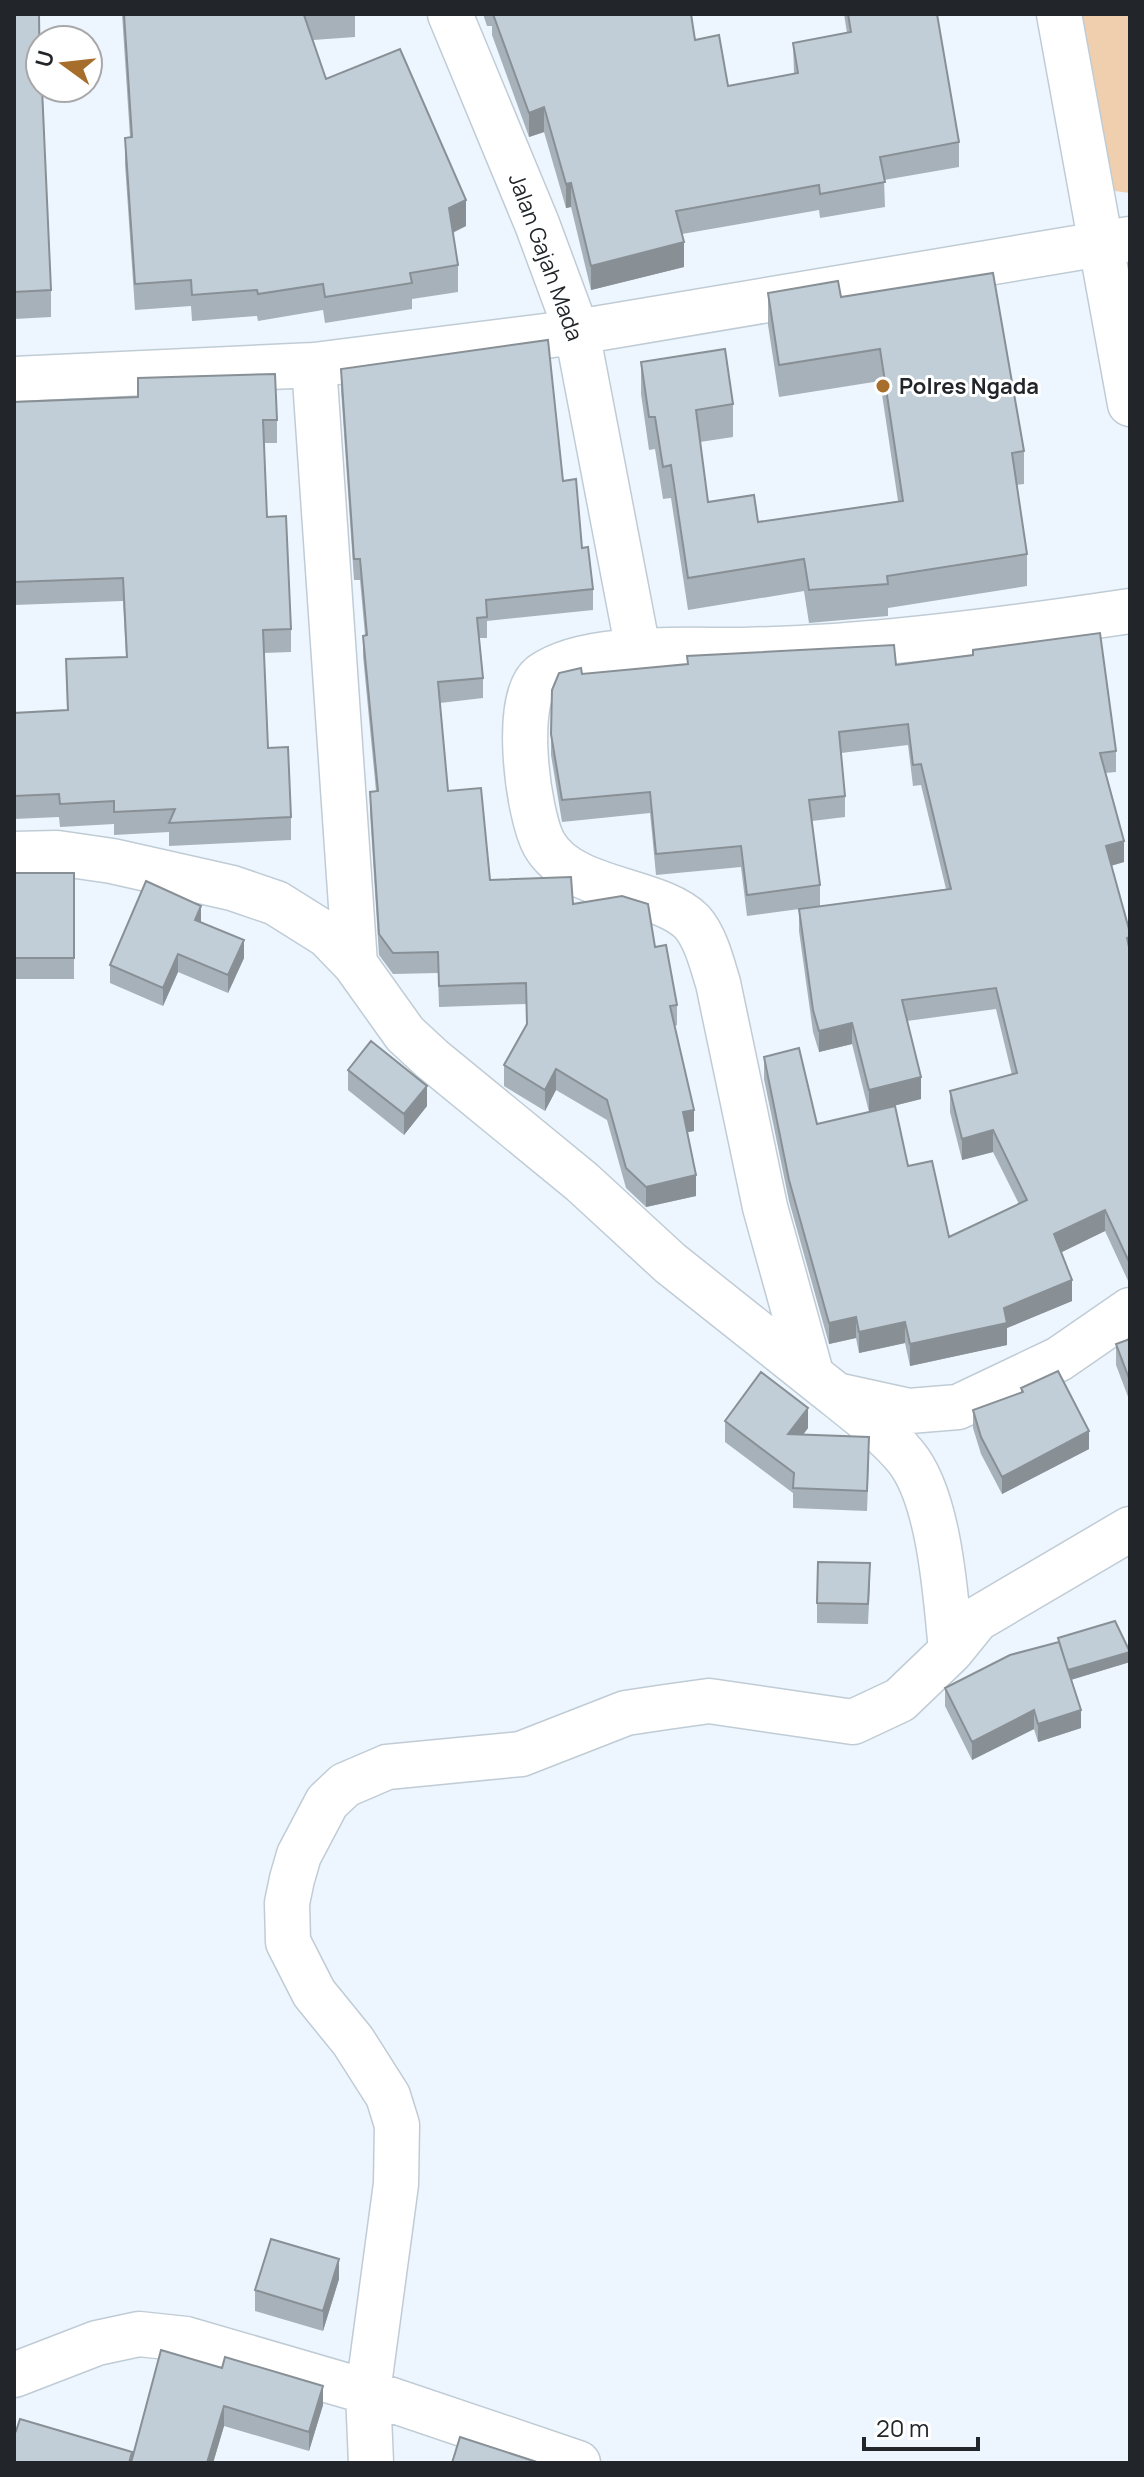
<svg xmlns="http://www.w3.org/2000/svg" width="1144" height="2477" font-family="Manrope,sans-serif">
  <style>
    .green { fill: #f0cfaf }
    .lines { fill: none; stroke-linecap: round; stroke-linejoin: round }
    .minor-casing { stroke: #c0ccd5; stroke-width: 47 }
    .minor { stroke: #fff; stroke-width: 44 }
    .wall { fill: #a7b1b9; fill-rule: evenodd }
    .shaded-wall { fill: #889096 }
    .building { fill: #c2ced7; stroke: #889096; stroke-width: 2 }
    .poi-dot { fill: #a66d2b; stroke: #fff; stroke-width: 3 }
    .labels { text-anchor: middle; stroke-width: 6; stroke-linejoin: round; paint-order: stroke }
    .street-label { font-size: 22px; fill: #22262a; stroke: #fff }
    .poi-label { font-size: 22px; font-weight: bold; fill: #22262a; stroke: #fff; text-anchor: start }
  </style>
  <rect width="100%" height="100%" fill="#edf6fe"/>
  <path class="green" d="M1049,14h81v179l-31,-4z"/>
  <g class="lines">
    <g class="minor-casing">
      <path id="minor" d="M450,14l87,210 40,108 61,318
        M1059,14l71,390
        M314,365l41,599
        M14,379l300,-14 263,-33 553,-93
        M14,854l43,-1 55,8 120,27 44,15 51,32 28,29 50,70 27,25 150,123 88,81 166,132 73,16 49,-4 101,-48 71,-49
        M811,1373l-46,-166 -47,-224c-6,-19 -12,-45 -26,-61 -34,-34 -121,-30 -148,-78 -16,-29 -32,-147 -2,-169 45,-32 148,-24 202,-25 35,-1 69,-2 103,-5 95,-7 189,-20 283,-34
        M951,1651l26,-32 153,-90
        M14,2375l83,-32 42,-9 47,5 182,53 210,71
        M371,2463l-3,-71 28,-208 1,-59 -9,-29 -35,-55 -39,-48 -26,-51 -1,-39 5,-24 7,-24 28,-53 18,-17 42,-18 134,-13 105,-41 40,-6 43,-6 144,21 47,-22 51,-49c-5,-52 -11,-154 -46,-195 -19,-23 -46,-42 -69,-61"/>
    </g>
    <use href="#minor" class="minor"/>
  </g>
  <path class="wall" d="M14,14l37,276v27l-37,2z
    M122,14h233v23l-42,3 13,39 140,147 -13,7 5,32v27l-46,7v10l-87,14 -2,-13 -65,11 -1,-5 -65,5 -1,-15 -56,4 -10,-146v-26l5,-1z
    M483,14h208l4,26 33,46 66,-12 -1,-31 54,-10 -3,-19h93l22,128v25l-75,13 1,27 -65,11 -1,-8 -137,24 2,33 -93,23 -20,-83 -5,1 -22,-76 -15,5 -37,-102v-9h-5z
    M768,293l73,4 183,154v33l-8,1 11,69v32l-139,22v8l-79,7 -5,-32 -116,19 -17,-112 -8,1 -8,-50 -6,1 -8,-56v-32l92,42v33l-33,5 8,60 50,20 140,-21 -18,-120 -101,16 -11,-72z
    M341,369l222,112 30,108v21l-106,11v17h-8l4,40v20l-43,5 8,88 42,89 83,24 82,43 22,58v20l-2,1 19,105 -7,1 9,64 -50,11 -20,-19 -19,-68 -51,-30 -11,21 -41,-25v-21l23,-40 -1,-21 -87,3 -1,-34 -45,1 -14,-19 -9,-142v-21l6,-1 -13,-135v-20l2,-1 -5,-55h-6l-13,-190z
    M138,378l139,42v23h-13l3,74 24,112v23l-27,1 4,95 23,69v23l-122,6v-14l-55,3v-11l-54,3 -1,-10 -45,2v-106l53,-3 -1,-51 60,-2 -3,-56 -109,4v-203l124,-5z
    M687,656l209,9 220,86v21l-11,1 19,89 -13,4 19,67v352l-25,-54 -44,21 11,49 -65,27v17l-97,21 -5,-23 -46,10 -3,-15 -27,6 -40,-143 -25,-122v-22l53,67 91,42 41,71 70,-33 -26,-52 -31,8 -12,-48v-21l62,-16 -16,-66 -89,12 14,78 -52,13 -17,-68 -33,8 -6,-20 -14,-101v-22l15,-2 -67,9 -6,-49 -85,8 -6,-62 -88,9 -11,-67v-21l31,-60 105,-10zM908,745l5,41 8,-1 25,104 -126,18v-22l-8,-64 33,-4v-21l-4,-43z
    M14,873h60v106h-60z
    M201,922l43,36 -16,35 -50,-21 -15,34 -53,-23v-18z
    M348,1070l79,36 -23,29 -56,-45z
    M1130,1339v63l-14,-37v-21z
    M1021,1388l68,61 -87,45 -21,-40 -8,-26v-18l48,-17z
    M725,1421l83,7 -5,7 66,23 -2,53 -74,-3v-15l-68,-51z
    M870,1584l-2,40 -51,-1v-20z
    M1058,1638l72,24 -59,18 10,48 -43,14 -4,-13 -62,31 -27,-54v-18l113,-45z
    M339,2279l-16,52 -68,-20v-21z
    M161,2350l162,55 -14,46 -85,-25 -11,37h-199l118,-6z"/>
  <path class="shaded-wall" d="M544,107v25l-15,5v-24z
    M571,183v24l-5,1v-24z
    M466,200v26l-17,8v-26z
    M684,242v25l-93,23v-24z
    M1124,841v21l-18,5v-21z
    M201,906v18l-6,-4z
    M244,940v18l-16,35v-18z
    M178,954v18l-15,34v-18z
    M852,1023v21l-33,8v-21z
    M556,1069v21l-11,21v-21z
    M921,1077v22l-52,13v-22z
    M427,1086v20l-23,29v-21z
    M694,1110v21l-11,2v-21z
    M993,1130v22l-31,8v-21z
    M696,1175v21l-50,11v-20z
    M1105,1210v21l-51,25v-22z
    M1072,1280v21l-65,27v17l-97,21v-22l94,-36z
    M856,1317v21l-27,6v-21z
    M905,1322v21l-46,10v-21z
    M808,1408v20l-20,26v-20z
    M1089,1431v18l-87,45v-17z
    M1130,1652v10l-63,19v-11z
    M1034,1710v19l-62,31v-18z
    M1081,1710v18l-43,14v-18z
    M339,2259v20l-16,52v-20z
    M323,2386v19l-14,46v-19z
    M224,2406v20l-11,37h-6z"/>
  <path class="building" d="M14,14h25l1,74h2l9,202 -37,2z
    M124,14h188l-8,1 22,64 74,-30 66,151 -17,8 9,57 -48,8 2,10 -87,14 -2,-13 -65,10 -1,-4 -65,5 -1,-15 -56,4 -10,-146 7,-1z
    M493,14h198l4,26 24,-5 9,51 70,-13 -5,-30 58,-11 -3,-18h89l22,128 -79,15 5,25 -65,12 -1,-9 -143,26 8,31 -93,24 -20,-83 -5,1 -22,-77 -15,6z
    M993,273l31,178 -12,2 15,101 -140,22 1,8 -79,6 -5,-31 -116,19 -17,-113 -8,2 -8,-50h-6l-8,-55 84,-13 8,55 -37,6 12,92 46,-7 4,27 145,-21 -23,-152 -101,16 -11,-72 70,-12 3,16z
    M548,340l15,141 13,-2 6,69 6,-1 5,42 -107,11 1,17 -10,1 6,60 -45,4 10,109 33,-3 9,92 81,-3 2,27 49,-8 26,8 7,43 11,-2 11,60 -7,1 24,104 -11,2 13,63 -50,12 -20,-19 -19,-68 -51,-31 -11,21 -41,-25 23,-41 -1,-41 -87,3 -1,-34 -45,1 -14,-19 -9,-142 8,-1 -15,-155 4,-1 -7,-76h-6l-13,-190z
    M275,374l2,46h-14l4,97 19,-1 5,113 -28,1 5,118 20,-1 3,70 -122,6 6,-14 -61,3v-11l-54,3 -1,-10 -45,2v-83l54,-3 -2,-51 61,-2 -4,-79 -109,4v-180l124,-5v-19z
    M1100,633l16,118 -16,2 24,88 -18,5 24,87v4l-3,1 3,14v312l-25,-54 -51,24 18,46 -68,28 3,15 -97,21 -5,-22 -46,10 -3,-15 -27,6 -40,-143 -25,-123 35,-9 18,76 78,-18 13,60 24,-5 17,76 78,-37 -34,-70 -31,9 -12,-48 67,-18 -21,-85 -94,12 19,77 -52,13 -17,-67 -33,8 -6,-21 -14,-101 152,-20 -30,-125 -8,1 -5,-41 -69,8 6,64 -36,4 11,85 -73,10 -6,-49 -85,8 -6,-62 -88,8 -11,-66 1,-44 7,-17 22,-5 1,6 106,-10 -1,-8 207,-11 2,20 77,-10v-5z
    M14,873h60v85h-60z
    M146,881l55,25 -6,14 49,20 -16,35 -50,-21 -15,34 -53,-23z
    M371,1041l56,45 -23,28 -56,-44z
    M1130,1339v42l-14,-37z
    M1058,1371l31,60 -87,46 -21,-40 -8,-27 50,-18 -2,-4z
    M761,1372l47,36 -20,26 81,3 -2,54 -74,-3 1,-15 -69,-52z
    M818,1562l52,1 -2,41 -51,-1z
    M1115,1621l15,31 -62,18 -10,-32z
    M1059,1642l22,68 -43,14 -4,-14 -62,32 -27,-54 65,-33z
    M271,2239l68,20 -16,52 -68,-21z
    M161,2350l61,18 3,-11 98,29 -14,46 -85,-26 -17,57h-76z
    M20,2419l112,33 -3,11h-115v-33l2,1z
    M460,2437l80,26h-88z"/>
  <circle class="poi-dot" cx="883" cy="386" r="8"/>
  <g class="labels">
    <g class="street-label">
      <text transform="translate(546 257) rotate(70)" y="8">Jalan Gajah Mada</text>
    </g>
    <g class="poi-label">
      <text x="899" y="394">Polres Ngada</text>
    </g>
  </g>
  <rect width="1144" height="2477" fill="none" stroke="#22262a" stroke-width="32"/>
  <g transform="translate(64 64) rotate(285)"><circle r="38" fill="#ffffff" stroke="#a7a8aa" stroke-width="2"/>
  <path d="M0-6L14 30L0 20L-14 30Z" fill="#a66d2b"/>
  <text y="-12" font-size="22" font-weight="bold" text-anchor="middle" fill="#22262a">U</text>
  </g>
  <path d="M864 2437v12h114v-12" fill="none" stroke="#22262a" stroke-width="4"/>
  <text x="876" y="2437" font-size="24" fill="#22262a" stroke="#ffffff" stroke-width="6" paint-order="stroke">20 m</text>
</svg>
